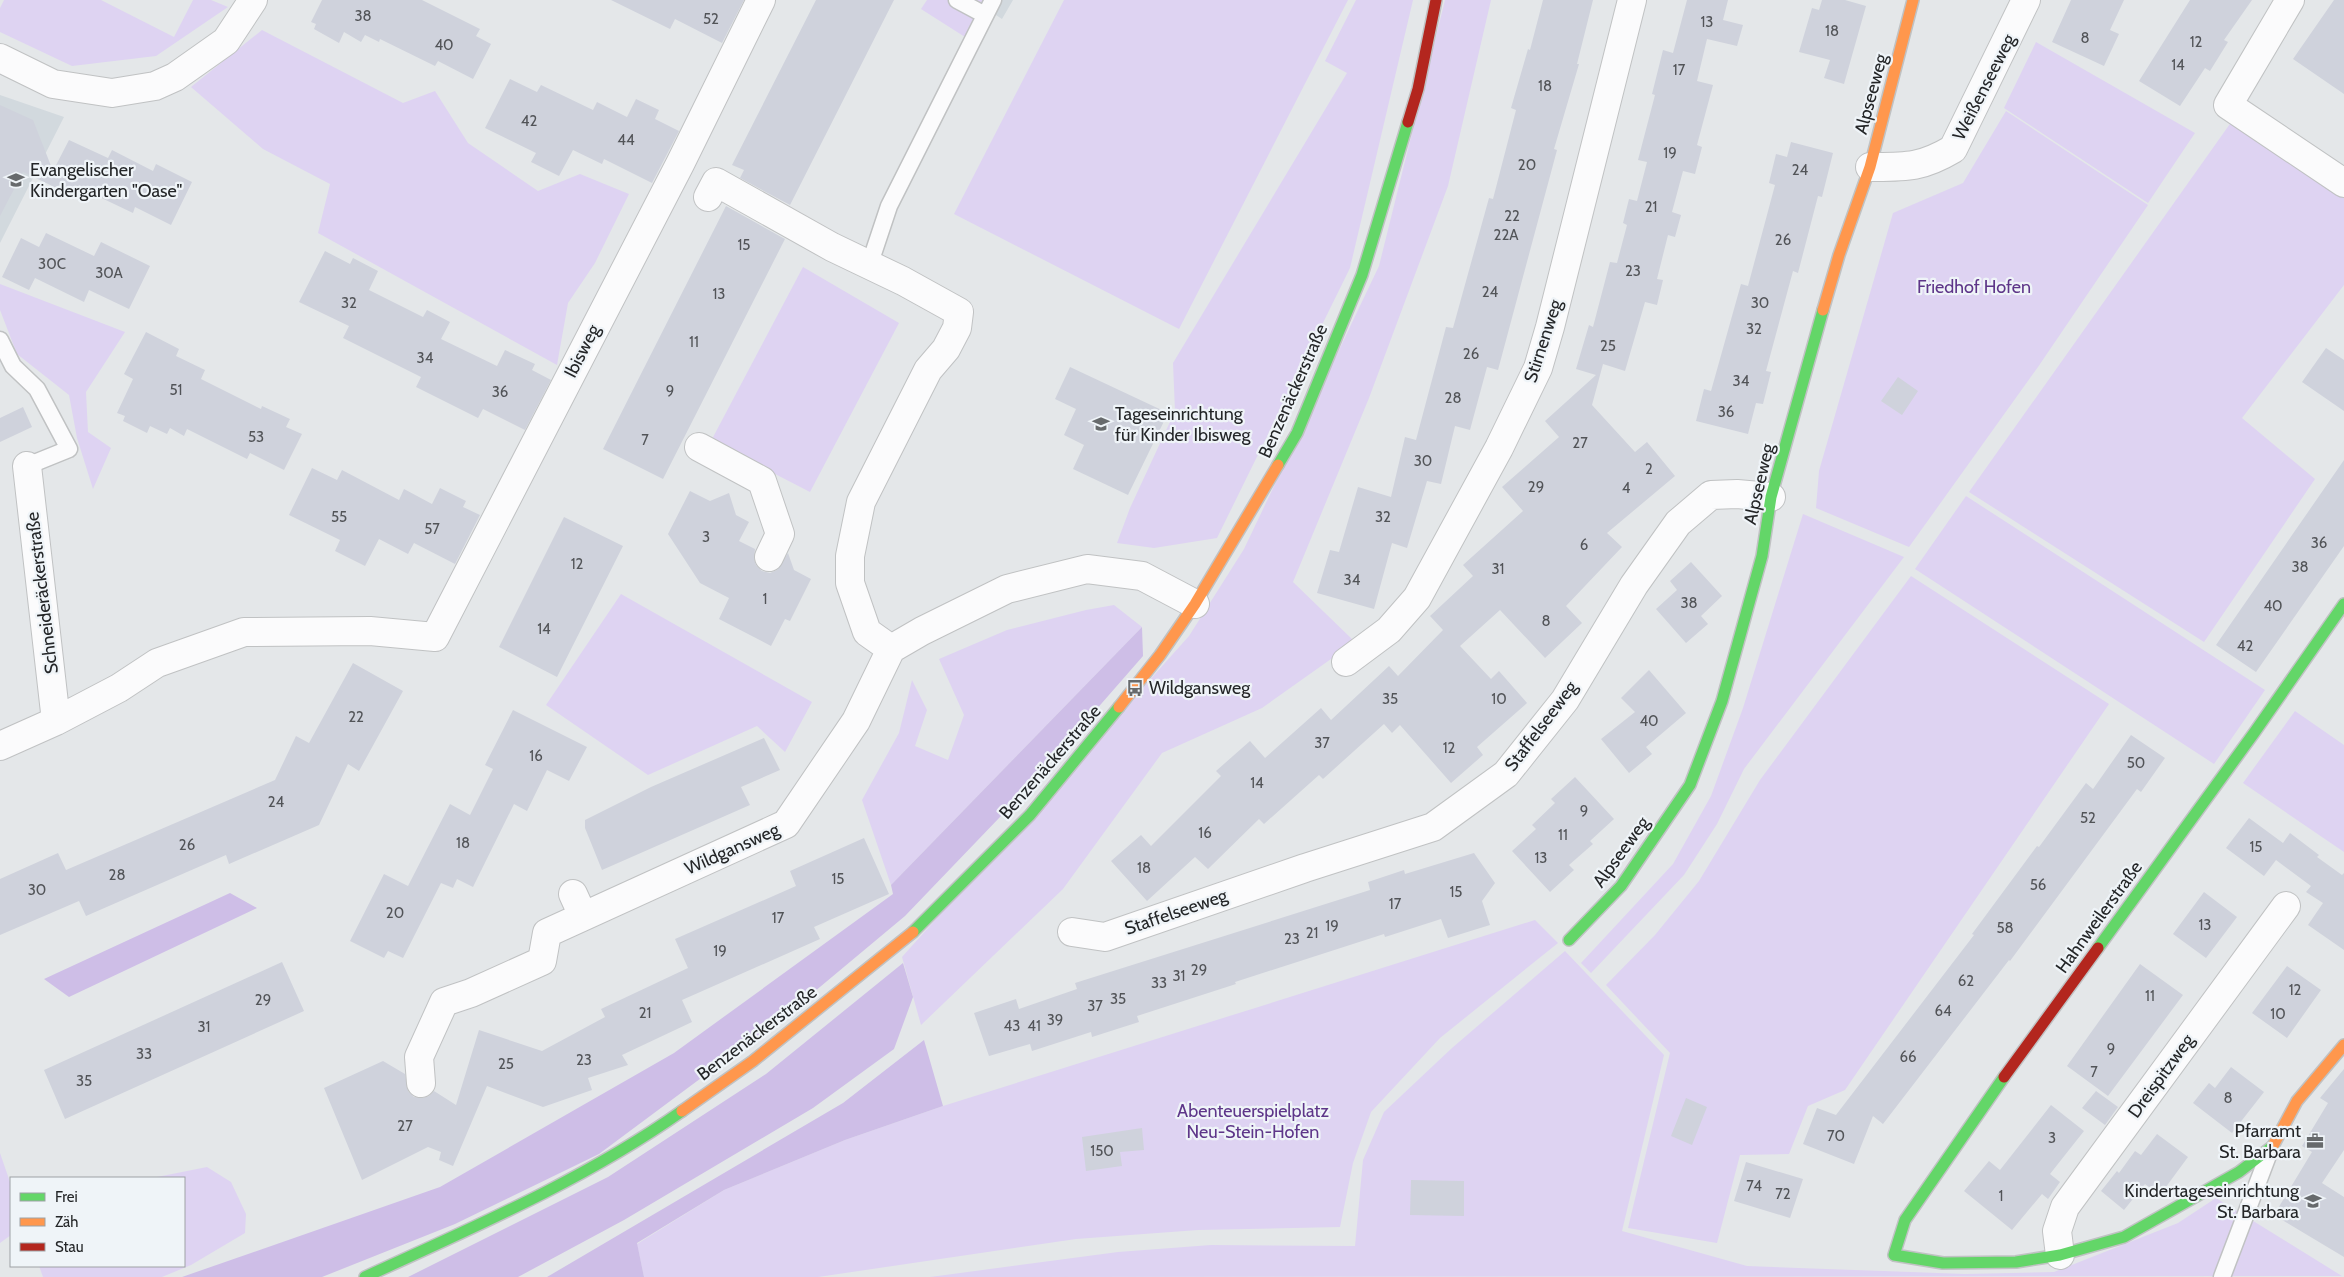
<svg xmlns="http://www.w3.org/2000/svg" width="2344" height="1277" font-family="Cabin,sans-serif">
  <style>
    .built { fill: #d2d9de }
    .green { fill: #ded3f2 }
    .forest { fill: #cebee7 }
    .building { fill: #cfd2dc }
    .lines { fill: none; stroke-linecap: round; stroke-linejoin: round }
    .lane-casing { stroke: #c0c2c3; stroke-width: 19 }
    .street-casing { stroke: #c0c2c3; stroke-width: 30 }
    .fast-casing { stroke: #c0c2c3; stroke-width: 14 }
    .slow-casing { stroke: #c0c2c3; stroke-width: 14 }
    .jam-casing { stroke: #c0c2c3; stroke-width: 14 }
    .lane { stroke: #fbfbfc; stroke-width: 16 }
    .street { stroke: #fbfbfc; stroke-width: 28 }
    .fast { stroke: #63d668; stroke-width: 11 }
    .slow { stroke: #ff974d; stroke-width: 11 }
    .jam { stroke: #b3261e; stroke-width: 11 }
    .labels { text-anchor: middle; stroke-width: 4.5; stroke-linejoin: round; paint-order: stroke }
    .number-label { font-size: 15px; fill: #525458 }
    .street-label { font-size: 18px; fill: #242628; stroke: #eff4f8 }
    .poi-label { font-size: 18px; fill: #242628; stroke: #eff4f8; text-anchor: start }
    .park-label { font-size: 18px; fill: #5e3689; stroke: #eff4f8 }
  </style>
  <rect width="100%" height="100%" fill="#e4e7e9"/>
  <path class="built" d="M973,0h40l-11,19z
    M0,95l64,22 -64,126z"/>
  <path class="green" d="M4,0h97l73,37 19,-37h18l17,7 -72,49 -84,10 -72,-34v-24z
    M927,0h58l-20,37 -44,-28z
    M1064,0h284l-169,329 -225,-115z
    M1356,0h57l-63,268 -133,270 -63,10 -37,-5 13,-35 45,-97 -2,-48 174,-290 -22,-12z
    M1445,0h46l-43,186 -79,212 -76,184 62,60 -93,66 -100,45 -99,136 -142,136 -19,-68 287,-321 55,-87 135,-283z
    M262,30l141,73 32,-12 33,52 70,48 42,-17 49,20 -34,69 -27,40 -11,62 -239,-132 12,-49 -67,-35 -72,-62z
    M2036,42l159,91 -47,70 -144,-95z
    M2006,111l142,94 -110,162 -129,180 -93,-39 3,-37 74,-258 70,-30z
    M2232,121l112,76v88l-102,133 73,61 -111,163 -235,-150z
    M803,267l96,56 -89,169 -99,-51z
    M0,284l125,48 -39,60 2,40 23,16 -18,41 -16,-51 -8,-43 -52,-41 -17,-44z
    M1966,496l299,194 -51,74 -299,-195z
    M1803,514l101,43 -160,212 -27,55 -33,51 -93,98 -10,-10 92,-99 38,-68 32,-88z
    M1911,576l198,128 -264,386 -37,16 -19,48 -49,1 -23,88 -89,-15 42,-175 -64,-68 49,-50 44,-54 61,-101z
    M621,594l191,108 -27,50 -28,-26 -109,49 -102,-70z
    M1114,605l28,22 -251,258 -29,-85 37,-67 13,-53 15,30 -12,36 33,14 16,-45 -25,-56 68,-29 79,-20z
    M2295,711l49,34v107l-101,-69z
    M1535,920l23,23 -118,95 -69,74 -18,51 -13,64 -142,3 -122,9 -258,38h-174l-7,-33 87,-54 121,-50 98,-34z
    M1565,951l99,104 -42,176 125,35 218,8 89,-2 124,-49 38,-25 126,78 -1412,1 188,-25 93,-7 144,1 8,-86 21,-48 68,-64z
    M0,1153l11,32v50l-11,8z
    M207,1167l24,15 15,32 -1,19 -54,32 -29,12h-119l-4,-11h145v-88h-32z"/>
  <path class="forest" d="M1142,627l1,29 -117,134 -121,126 -115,96 -191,142 -144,70 -133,53h-140l258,-90 234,-134 219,-159 -2,-9z
    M230,893l27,15 -188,89 -25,-18z
    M903,963l10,34 -19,52 -81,59 -189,112 -106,57h-110l200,-100 158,-103z
    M924,1040l19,66 -98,34 -121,50 -87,53 7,34h-97l296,-174z"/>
  <path class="building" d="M322,0h100l58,29 -4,7 15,8 -18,35 -35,-18 -3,5 -55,-27 -1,3 -14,-7 -4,7 -17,-10 -5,11 -25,-14 2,-5 -5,-2z
    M611,0h133l-22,43 -47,-24 -5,10z
    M816,0h78l-104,205 -50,-27 4,-8 -12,-5z
    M1543,0h50l-16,64h2l-25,85 3,1 -59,220 -11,-3 -17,63 -15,-4 -14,58 -14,-3 -20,67 -15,-5 -18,66 -57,-16 13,-43 9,2 19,-65 33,10 14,-60 11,3 30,-113 7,1 36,-130 4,1 23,-89 -5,-2 17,-59 2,1z
    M1687,0h41l-5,20 20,5 -6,21 -30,-7 -10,42 16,4 -16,60 5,2 -7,27 -12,-3 -11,41 9,3 -6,22 -7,-2 -11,44 6,1 -6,25 -12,-3 -20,69 -22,-7 -11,41 43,47 12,-10 28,34 -68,57 15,14 -56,59 16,17 -37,35 -45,-48 -40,36 31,33 8,-8 28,32 -50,44 6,8 -32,28 -51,-58 -8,8 -8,-9 -61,55 -4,-4 -55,49 -5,-5 -51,50 -13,-12 -48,44 -36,-40 30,-26 10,11 70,-70 -5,-5 34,-30 15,17 56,-50 10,12 58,-54 9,10 45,-46 -13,-14 43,-40 -10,-11 60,-54 -21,-24 57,-50 -14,-16 51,-46 -20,-6 13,-44 4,2 17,-65 7,1 10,-38 -4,-2 6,-24 8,2 10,-39 -9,-2 17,-65 -3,-1 11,-44 10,3z
    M1822,0h23l21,6 -22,78 -20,-6 6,-18 -31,-8 13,-44 7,2z
    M2071,0h53l-14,30 9,4 -15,32 -52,-24z
    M2190,0h62l-28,40 4,2 -18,29 -5,-3 -25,38 -41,-25z
    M2334,0h10v94l-51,-35z
    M510,79l27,13 4,-7 52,25 4,-8 30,15 9,-18 23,11 -4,9 24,12 -27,52 -48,-24 -2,5 -29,-14 -14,26 -28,-14 5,-9 -51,-25z
    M0,105l33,15 20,51 16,-31 39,18 4,-8 41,21 3,-7 36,18 -21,43 -36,-18 -2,6 -42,-20 -5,9 -63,-30 -23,44z
    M1791,142l42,11 -11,44 -4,-1 -20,77 -5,-2 -27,100 5,1 -8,32 -7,-1 -8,31 -52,-13 8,-32 7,2 30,-107 7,2 27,-101 -6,-2 7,-29 11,3z
    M726,206l59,33 -122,240 -60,-30z
    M46,233l48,23 7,-14 49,24 -21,43 -40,-19 -5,12 -49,-24 -6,12 -27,-13 19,-39 18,9z
    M325,251l25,13 3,-6 25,13 -9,19 54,27 4,-7 23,12 -9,17 56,27 8,-16 30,14 -3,6 19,10 -26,50 -42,-21 -5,9 -62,-31 5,-10 -78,-39 6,-12 -50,-24z
    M146,332l33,17 -3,7 29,14 -4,9 60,30 1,-3 28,13 -4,8 16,7 -18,36 -34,-17 -3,6 -60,-30 -3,7 -14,-8 -3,6 -17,-8 -3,7 -24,-12 2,-5 -8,-3 16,-34 -9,-5z
    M2326,348l18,12v51l-42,-29z
    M1070,367l98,46 -40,82 -55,-26 11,-24 -20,-10 12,-26 -21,-10z
    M1898,377l20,14 -16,24 -21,-14z
    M23,407l9,20 -32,15v-24z
    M2344,460v86l-88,126 -40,-27z
    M312,468l25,12 5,-10 57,30 5,-11 28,15 8,-16 26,13 -3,6 17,8 -25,49 -41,-21 -6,11 -29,-15 -14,27 -30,-15 5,-11 -51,-25z
    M690,491l20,10 19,-8 7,22 13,7 -10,19 16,8 -1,10 2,6 6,6 8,2 7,-3 11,-17 6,17 17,9 -21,42 -5,-2 -14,27 -52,-27 10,-21 -29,-15 -32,-49z
    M564,517l59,29 -66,131 -58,-30z
    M1691,562l31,34 -21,20 7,8 -22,19 -30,-34 21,-19 -7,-9z
    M353,663l50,28 -44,80 -11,-7 -29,61 -90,39 -3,-9 -140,61 -7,-15 -79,34v-56l58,-26 8,17 209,-90 21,-44 13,7z
    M1649,670l37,43 -40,34 6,7 -23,19 -28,-34 34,-27 -14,-14z
    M513,710l74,37 -18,34 -22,-11 -20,41 -13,-7 -41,83 -16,-8 -4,9 -12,-5 -38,75 -15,-7 -4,7 -34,-17 34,-67 24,12 42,-82 20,11 23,-46 -8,-4z
    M2131,735l34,23 -24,34 -4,-3 -127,172 -1,-1 -126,164 -10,-8 -19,48 -51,-20 14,-36 19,7 138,-180 -2,-1 65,-88 2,1 47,-64 7,6z
    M764,738l16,32 -39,17 9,18 -148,65 -17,-42v-8l66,-33z
    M1575,777l39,42 -24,22 3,3 -24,21 5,5 -24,22 -38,-41 24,-22 -4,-4 23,-22 -4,-4z
    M2249,818l34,25 7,-10 29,22 -2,2 25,18 2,-2v77l-36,-25 15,-22 -17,-11 5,-6 -35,-26 -12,16 -38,-28z
    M864,838l25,56 -75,33 6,12 -138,61 10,22 -70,33 6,10 -40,13 4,12 -49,17 -56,-21 -34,80 -14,-6 2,-8 -13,-5 -66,33 -38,-92 59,-27 22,13 3,17 6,6 9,1 6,-2 5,-5 22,14 23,-75 63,21 63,-34 -4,-8 87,-41 -13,-29 121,-53 -6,-15z
    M1474,853l21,30 -13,18 8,24 -42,13 -7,-19 -56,18 -1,-3 -149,48 1,2 -99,32 2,6 -47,15 -1,-5 -59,19 -2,-7 -41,12 -15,-43 42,-14 3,10 58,-20 -2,-6 295,-93 -2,-8 36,-12 1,4z
    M2204,892l33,25 -31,41 -33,-24z
    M282,962l22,49 -239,108 -21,-49z
    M2140,964l43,31 -75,101 -41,-30z
    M2287,966l34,24 -34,48 -35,-25z
    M2231,1067l33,25 -32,41 -39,-30 16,-20 6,5z
    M2344,1069v81l-22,33 22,14v60l-70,-42 38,-63 -10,-6 26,-43 -8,-5z
    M2096,1091l22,16 -13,18 -23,-17z
    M1686,1098l21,9 -15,38 -21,-9z
    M2051,1105l33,26 -34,43 10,8 -12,17 -6,-5 -30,36 -48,-39 25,-30 11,9z
    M1142,1128l2,22 -24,2 2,14 -36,5 -4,-34z
    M2157,1134l31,23 -28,38 -15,-11 -21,26 -23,-19 16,-20 2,2 16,-22 6,4z
    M1746,1162l57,17 -13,39 -56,-17z
    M1411,1180l53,1v35l-54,-1z"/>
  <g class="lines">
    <g class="lane-casing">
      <path id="lane" d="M957,0l28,15
        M869,266l20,-60 104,-206
        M0,340l13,26 24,23 32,60 -42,17
        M2222,1277l47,-124"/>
    </g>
    <g class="street-casing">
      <path id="street" d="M2290,0l-62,105 116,78
        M0,58l53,26 59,9 43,-7 20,-9 51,-36 27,-41
        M1870,167c36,0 51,1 83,-18l73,-149
        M708,197l8,-15 116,65 71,34 56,31 -2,16 -11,21 -18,21 -67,132 -11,54v27l17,49 24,17
        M699,447l63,34 18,53 -11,23
        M27,466l29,255
        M1346,662l43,-32 28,-32 82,-150 39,-80 12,-41 82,-327
        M0,746l56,-25 63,-33 38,-25 87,-31 126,-1 65,6 245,-473 81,-164
        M573,894l10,22
        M1072,932l33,5 200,-69 128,-41 73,-53 59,-74 69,-115 44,-62 33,-28 26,-1 34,3
        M421,1083l-2,-26 25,-55 27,-9 71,-32 5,-28 239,-109 70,-103 35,-72 31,-18 85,-42 80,-20 55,7 53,28
        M2060,1255l-3,-24 8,-24 221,-301"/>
    </g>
    <g class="fast-casing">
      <path id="fast" d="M1278,465l19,-32 65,-158 46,-153
        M913,932l117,-117 89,-108
        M1569,940l52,-54 69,-101 32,-84 40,-145 9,-59 52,-187
        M2098,948l156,-215 90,-129
        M2004,1077l-99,143 -11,35 49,8 73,-1 44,-7 64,-18 115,-65 34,-26
        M365,1277c109,-50 219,-97 317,-166"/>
    </g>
    <g class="slow-casing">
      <path id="slow" d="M1823,310l16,-55 31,-88 43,-167
        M1119,707l41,-52 35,-51 83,-139
        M682,1111l71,-50 160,-129
        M2273,1146l24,-45 47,-56"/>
    </g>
    <g class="jam-casing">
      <path id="jam" d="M1408,122l10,-33 18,-89
        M2004,1077l94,-129"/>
    </g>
    <use href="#lane" class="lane"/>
    <use href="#street" class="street"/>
    <use href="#fast" class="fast"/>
    <use href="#slow" class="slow"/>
    <use href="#jam" class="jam"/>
  </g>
  <defs>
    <g id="school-bare" transform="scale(1.35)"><path d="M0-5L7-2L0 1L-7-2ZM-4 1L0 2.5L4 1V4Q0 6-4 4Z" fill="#676a6c" stroke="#eff4f8" stroke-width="2.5" paint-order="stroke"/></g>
    <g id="bus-bare" transform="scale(1.35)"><path d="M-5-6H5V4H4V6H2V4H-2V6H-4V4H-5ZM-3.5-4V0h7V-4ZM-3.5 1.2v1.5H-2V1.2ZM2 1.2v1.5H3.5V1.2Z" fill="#676a6c" stroke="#eff4f8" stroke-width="2.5" paint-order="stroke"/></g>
    <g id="office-bare" transform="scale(1.35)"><path d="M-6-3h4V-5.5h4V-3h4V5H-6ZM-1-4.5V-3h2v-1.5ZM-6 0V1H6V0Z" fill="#676a6c" stroke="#eff4f8" stroke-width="2.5" paint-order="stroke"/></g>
  </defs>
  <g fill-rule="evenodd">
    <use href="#school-bare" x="16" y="180"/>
    <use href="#school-bare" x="1101" y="424"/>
    <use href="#bus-bare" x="1135" y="688"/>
    <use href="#office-bare" x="2315" y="1141"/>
    <use href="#school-bare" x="2313" y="1201"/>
  </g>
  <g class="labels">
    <g class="number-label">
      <text x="363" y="21">38</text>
      <text x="711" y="24">52</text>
      <text x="1707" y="27">13</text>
      <text x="1832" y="36">18</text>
      <text x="2085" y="43">8</text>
      <text x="2196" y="47">12</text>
      <text x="444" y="50">40</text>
      <text x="2178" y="70">14</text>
      <text x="1679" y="75">17</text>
      <text x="1545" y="91">18</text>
      <text x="529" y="126">42</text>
      <text x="626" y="145">44</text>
      <text x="1670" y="158">19</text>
      <text x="1527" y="170">20</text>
      <text x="1800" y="175">24</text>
      <text x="1651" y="212">21</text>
      <text x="1512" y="221">22</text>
      <text x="1506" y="240">22A</text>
      <text x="1783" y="245">26</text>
      <text x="744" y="250">15</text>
      <text x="52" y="269">30C</text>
      <text x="1633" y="276">23</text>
      <text x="109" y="278">30A</text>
      <text x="1490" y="297">24</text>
      <text x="719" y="299">13</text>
      <text x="349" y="308">32</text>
      <text x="1760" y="308">30</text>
      <text x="1754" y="334">32</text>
      <text x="694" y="347">11</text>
      <text x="1608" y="351">25</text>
      <text x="1471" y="359">26</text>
      <text x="425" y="363">34</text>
      <text x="1741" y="386">34</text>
      <text x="176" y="395">51</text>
      <text x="670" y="396">9</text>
      <text x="500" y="397">36</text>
      <text x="1453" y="403">28</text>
      <text x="1726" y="417">36</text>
      <text x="256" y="442">53</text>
      <text x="645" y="445">7</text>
      <text x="1580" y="448">27</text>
      <text x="1423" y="466">30</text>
      <text x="1649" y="474">2</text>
      <text x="1536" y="492">29</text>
      <text x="1626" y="493">4</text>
      <text x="339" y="522">55</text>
      <text x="1383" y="522">32</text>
      <text x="432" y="534">57</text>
      <text x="706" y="542">3</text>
      <text x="2319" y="548">36</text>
      <text x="1584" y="550">6</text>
      <text x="577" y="569">12</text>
      <text x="2300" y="572">38</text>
      <text x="1498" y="574">31</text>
      <text x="1352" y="585">34</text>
      <text x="765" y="604">1</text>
      <text x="1689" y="608">38</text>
      <text x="2273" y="611">40</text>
      <text x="1546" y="626">8</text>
      <text x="544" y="634">14</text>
      <text x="2245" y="651">42</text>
      <text x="1390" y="704">35</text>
      <text x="1499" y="704">10</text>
      <text x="356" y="722">22</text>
      <text x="1649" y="726">40</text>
      <text x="1322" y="748">37</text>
      <text x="1449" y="753">12</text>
      <text x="536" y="761">16</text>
      <text x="2136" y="768">50</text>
      <text x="1257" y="788">14</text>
      <text x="276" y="807">24</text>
      <text x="1584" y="816">9</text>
      <text x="2088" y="823">52</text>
      <text x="1205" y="838">16</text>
      <text x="1563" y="840">11</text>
      <text x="463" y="848">18</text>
      <text x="187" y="850">26</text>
      <text x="2256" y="852">15</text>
      <text x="1541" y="863">13</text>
      <text x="1144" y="873">18</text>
      <text x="117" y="880">28</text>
      <text x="838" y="884">15</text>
      <text x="2038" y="890">56</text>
      <text x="37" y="895">30</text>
      <text x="1456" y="897">15</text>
      <text x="1395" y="909">17</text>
      <text x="395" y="918">20</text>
      <text x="778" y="923">17</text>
      <text x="2205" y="930">13</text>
      <text x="1332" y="931">19</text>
      <text x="2005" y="933">58</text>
      <text x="1312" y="938">21</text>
      <text x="1292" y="944">23</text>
      <text x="720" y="956">19</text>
      <text x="1199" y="975">29</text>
      <text x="1179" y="981">31</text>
      <text x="1966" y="986">62</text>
      <text x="1159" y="988">33</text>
      <text x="2295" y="995">12</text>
      <text x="2150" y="1001">11</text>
      <text x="1118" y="1004">35</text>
      <text x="263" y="1005">29</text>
      <text x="1095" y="1011">37</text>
      <text x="1943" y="1016">64</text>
      <text x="645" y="1018">21</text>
      <text x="2278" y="1019">10</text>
      <text x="1055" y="1025">39</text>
      <text x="1012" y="1031">43</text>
      <text x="1034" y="1031">41</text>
      <text x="204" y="1032">31</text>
      <text x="2111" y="1054">9</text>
      <text x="144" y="1059">33</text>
      <text x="1908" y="1062">66</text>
      <text x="584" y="1065">23</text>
      <text x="506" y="1069">25</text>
      <text x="2094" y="1077">7</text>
      <text x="84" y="1086">35</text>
      <text x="2228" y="1103">8</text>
      <text x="405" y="1131">27</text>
      <text x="1836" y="1141">70</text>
      <text x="2052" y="1143">3</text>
      <text x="1102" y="1156">150</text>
      <text x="1754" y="1191">74</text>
      <text x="1783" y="1199">72</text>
      <text x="2001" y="1201">1</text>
    </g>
    <g class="street-label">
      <text transform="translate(1984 87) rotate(-63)" y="6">Weißenseeweg</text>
      <text transform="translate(1871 94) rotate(-75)" y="6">Alpseeweg</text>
      <text transform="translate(1543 341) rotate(-72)" y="6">Stirnenweg</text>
      <text transform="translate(582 351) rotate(-63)" y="6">Ibisweg</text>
      <text transform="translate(1293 391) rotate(-66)" y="6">Benzenäckerstraße</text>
      <text transform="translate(1759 484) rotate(-77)" y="6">Alpseeweg</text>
      <text transform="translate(42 593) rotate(-97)" y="6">Schneideräckerstraße</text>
      <text transform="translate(1541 726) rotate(-53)" y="6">Staffelseeweg</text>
      <text transform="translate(1050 762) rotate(-49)" y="6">Benzenäckerstraße</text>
      <text transform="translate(732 849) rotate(-24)" y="6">Wildgansweg</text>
      <text transform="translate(1621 852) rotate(-54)" y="6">Alpseeweg</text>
      <text transform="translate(1176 912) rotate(-19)" y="6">Staffelseeweg</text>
      <text transform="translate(2099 917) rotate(-54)" y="6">Hahnweilerstraße</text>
      <text transform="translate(757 1033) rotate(-37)" y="6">Benzenäckerstraße</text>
      <text transform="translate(2161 1076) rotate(-54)" y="6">Dreispitzweg</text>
    </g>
    <g class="poi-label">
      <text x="30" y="176">Evangelischer<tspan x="30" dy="21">Kindergarten "Oase"</tspan></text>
      <text x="1115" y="420">Tageseinrichtung<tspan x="1115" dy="21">für Kinder Ibisweg</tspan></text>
      <text x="1149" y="694">Wildgansweg</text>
      <text x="2301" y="1137" text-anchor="end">Pfarramt<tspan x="2301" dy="21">St. Barbara</tspan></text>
      <text x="2299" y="1197" text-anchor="end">Kindertageseinrichtung<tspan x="2299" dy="21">St. Barbara</tspan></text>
    </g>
    <g class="park-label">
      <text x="1974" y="293">Friedhof Hofen</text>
      <text x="1253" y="1117">Abenteuerspielplatz<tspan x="1253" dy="21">Neu-Stein-Hofen</tspan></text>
    </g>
  </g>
  <rect x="10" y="1177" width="175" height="90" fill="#eff4f8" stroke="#9ea2a5"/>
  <rect x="20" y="1193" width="25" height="8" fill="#63d668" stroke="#9ea2a5"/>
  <text x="55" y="1202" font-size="15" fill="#242628">Frei</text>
  <rect x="20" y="1218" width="25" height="8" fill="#ff974d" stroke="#9ea2a5"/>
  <text x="55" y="1227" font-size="15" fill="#242628">Zäh</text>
  <rect x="20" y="1243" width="25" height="8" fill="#b3261e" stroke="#9ea2a5"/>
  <text x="55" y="1252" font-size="15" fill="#242628">Stau</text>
</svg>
